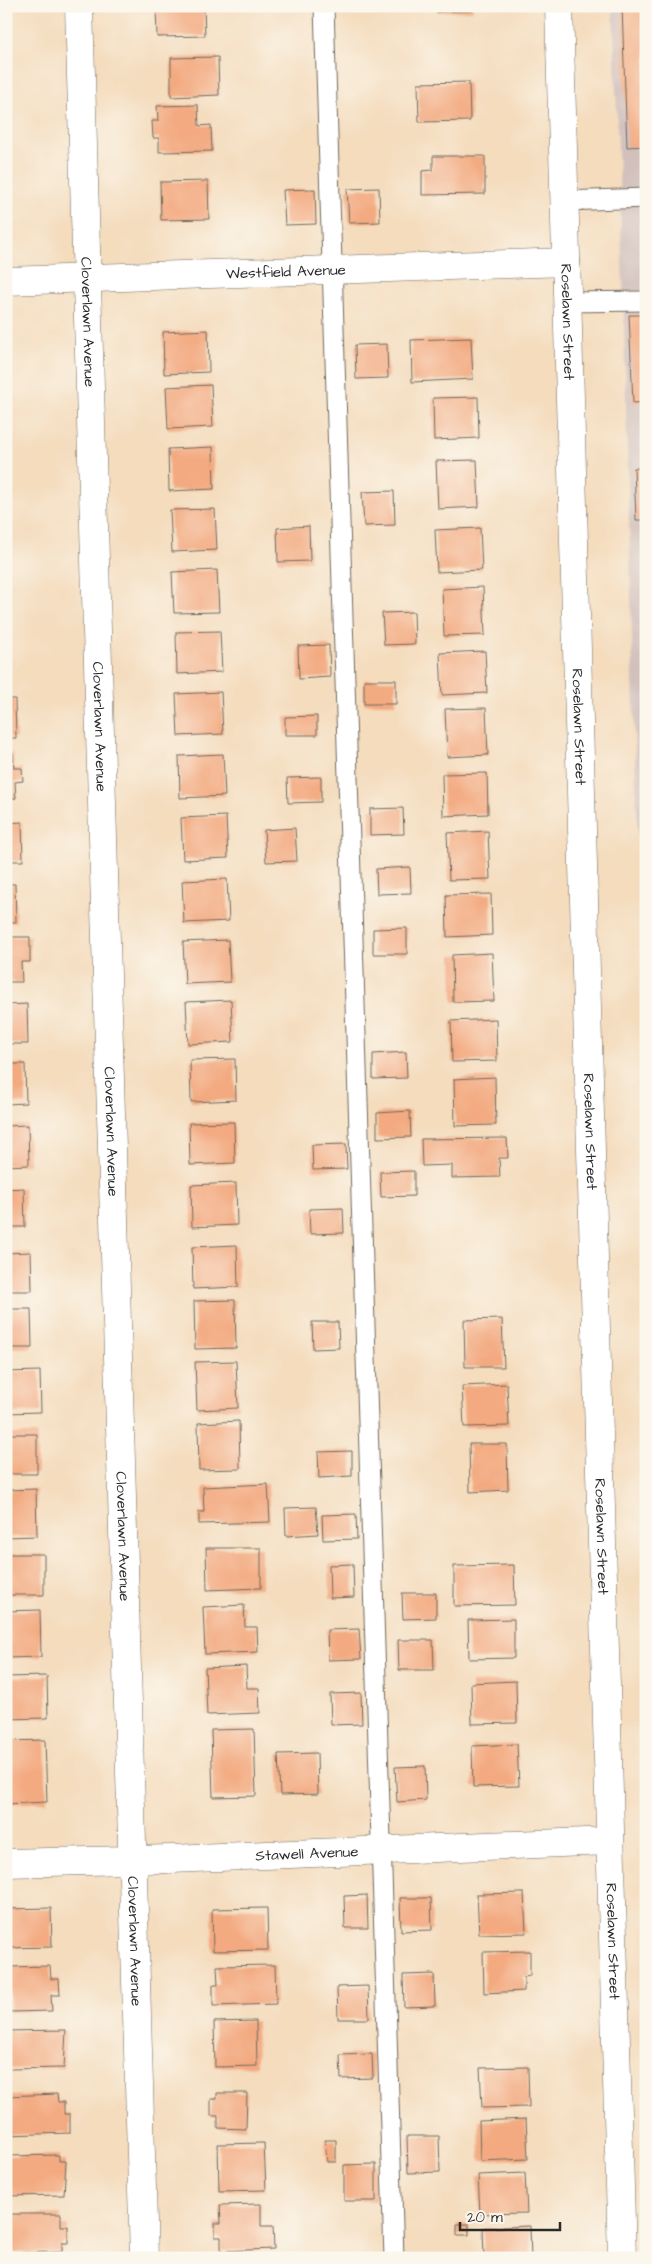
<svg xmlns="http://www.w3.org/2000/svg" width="652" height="2264" font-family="'Architects Daughter',sans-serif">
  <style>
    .industrial { fill: #d1c0bc }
    .building { fill: #f3aa81 }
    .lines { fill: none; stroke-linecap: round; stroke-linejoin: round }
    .lane-casing { stroke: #71695e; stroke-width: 21 }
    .street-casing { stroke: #71695e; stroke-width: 29 }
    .lane { stroke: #fff; stroke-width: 19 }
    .street { stroke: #fff; stroke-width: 28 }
    .labels { text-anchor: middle; stroke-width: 4; stroke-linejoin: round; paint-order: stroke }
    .street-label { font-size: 15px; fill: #2b2b2b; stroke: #fbf7ec }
  </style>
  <rect width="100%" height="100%" fill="#fbf7ec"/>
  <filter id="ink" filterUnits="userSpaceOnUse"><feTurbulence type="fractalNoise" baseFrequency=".02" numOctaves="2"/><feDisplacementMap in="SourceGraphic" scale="10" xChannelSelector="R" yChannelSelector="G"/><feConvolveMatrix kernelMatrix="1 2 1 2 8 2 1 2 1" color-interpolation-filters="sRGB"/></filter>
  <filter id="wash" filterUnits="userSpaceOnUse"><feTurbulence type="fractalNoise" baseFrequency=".0096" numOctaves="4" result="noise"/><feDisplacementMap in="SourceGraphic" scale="20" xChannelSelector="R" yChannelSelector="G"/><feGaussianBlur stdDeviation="1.12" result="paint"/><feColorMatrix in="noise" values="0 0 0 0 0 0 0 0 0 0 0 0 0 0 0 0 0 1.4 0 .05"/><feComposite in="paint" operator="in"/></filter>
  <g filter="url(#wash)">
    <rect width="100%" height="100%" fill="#f4dcbd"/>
    <path class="industrial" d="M613,6h33v980l-10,-192 -13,-508z"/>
    <g id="blocks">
      <path class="building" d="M156,6h48l1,30 -48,1z
        M437,6h36v5l-36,1z
        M622,6h24v140l-19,1z
        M218,57l1,38 -48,2v-39z
        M469,82l1,39 -51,1 -1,-39z
        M198,105l1,21 12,-1 1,26 -53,1v-14h-6l-1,-17h6l-1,-15z
        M433,156h52v38l-63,1v-24l11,-1z
        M208,181l1,38 -48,1 -1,-38z
        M379,188l1,34 -31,1 -2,-34z
        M315,189l1,35 -31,1 -2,-35z
        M629,315h17v87l-13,1z
        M208,330l1,42 -45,2 -1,-42z
        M471,338l2,41 -61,3 -1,-42z
        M387,344l1,34 -32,1 -1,-34z
        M211,385l2,42 -45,2 -2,-42z
        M6,388h2l1,47h-3z
        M478,397l1,41 -45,2 -1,-42z
        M213,447l1,42 -45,2 -1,-42z
        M477,460l2,47 -41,2 -2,-48z
        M634,468h12v52h-10z
        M394,491l1,34 -31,1 -2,-34z
        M215,509l2,41 -45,2 -2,-42z
        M309,526l1,35 -32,1 -1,-34z
        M480,528l2,42 -45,2 -2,-42z
        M217,570l2,42 -45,1 -2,-41z
        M483,587l2,48 -41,1 -2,-47z
        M414,612l1,32 -31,1 -2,-32z
        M220,631l2,41 -45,2 -1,-42z
        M329,645l1,32 -31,2 -1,-33z
        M485,651l2,42 -45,2 -2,-42z
        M364,680h32v24h-32z
        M221,692l2,42 -45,2 -2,-42z
        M6,699h9l1,39h-10z
        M486,708l2,47 -41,2 -2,-48z
        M317,716v19h-32v-18z
        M6,753h7l1,15h8l1,13 -8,1 1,16 -10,1z
        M223,754l2,42 -45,2 -1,-42z
        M487,773l1,41 -45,2 -1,-42z
        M321,777v25l-33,1 -1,-25z
        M403,808l1,26 -34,1v-26z
        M226,816l2,42 -45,2 -2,-42z
        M22,822l1,39h-17v-38z
        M295,828l2,33 -31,1 -2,-32z
        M488,831l2,48 -41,1 -2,-47z
        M410,867l1,26 -34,1 -1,-25z
        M227,879l2,42 -45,2 -2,-42z
        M6,884h9l1,38h-10z
        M491,894l1,41 -45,2 -1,-42z
        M407,928v26h-34v-25z
        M6,937h24v25h-9l1,20h-16z
        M228,940l2,42 -45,2 -2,-42z
        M492,953l2,48 -41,1 -1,-47z
        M231,1000l2,42 -45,2 -2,-42z
        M27,1004l1,40h-22v-39z
        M496,1019l1,42 -45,1 -1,-41z
        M406,1052l1,26 -34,1v-25z
        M235,1059l1,41 -45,2 -1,-42z
        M6,1064h19l1,39 -20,1z
        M495,1077l1,48 -41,1 -1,-47z
        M410,1111l1,26 -34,1v-25z
        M234,1122l1,41 -45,2 -1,-42z
        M28,1125l1,40 -23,1v-40z
        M507,1138l1,20h-9l1,19 -48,1v-13l-30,1 -1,-27z
        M346,1144l1,25 -34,1 -1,-25z
        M414,1171v25l-33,1 -1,-25z
        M236,1183l1,42 -45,2 -1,-42z
        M24,1188l1,39h-19v-38z
        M343,1208l1,25 -34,1 -1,-25z
        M237,1245l1,42 -45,2 -1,-42z
        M31,1252l1,39h-26v-38z
        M235,1300l1,48 -41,1 -1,-48z
        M6,1309h25l1,39h-26z
        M502,1319l2,48h-39l-1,-47z
        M312,1322h26l1,26 -26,1z
        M236,1361l2,47 -41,2 -2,-48z
        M40,1371l1,41 -35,1v-41z
        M507,1384l2,42 -45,1 -2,-41z
        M239,1421l1,48 -41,1 -1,-47z
        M6,1434h31v40h-31z
        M469,1444h38l1,46 -38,2z
        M352,1451v25l-33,2 -1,-26z
        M268,1484l2,38 -71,2v-12h5l-1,-25z
        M36,1489l1,47 -31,1v-47z
        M316,1507l2,27 -32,2 -1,-28z
        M356,1514l1,25 -34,1 -1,-25z
        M206,1548h55v40l-54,2z
        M6,1554h38v41h-38z
        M353,1564l1,33 -24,1 -1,-33z
        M514,1565l1,40 -61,1v-40z
        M402,1593h34v25l-33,1z
        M244,1605l1,22h12l1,25 -53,2 -2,-47z
        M40,1610l1,47 -35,1v-47z
        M514,1619v39l-45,1 -1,-39z
        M359,1629l2,30 -33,1 -1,-30z
        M398,1640h35l1,30h-35z
        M246,1666l1,22h12l1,25 -53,2 -2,-47z
        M47,1676l1,42 -42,1v-42z
        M516,1681l1,42 -45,1 -1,-41z
        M361,1693l1,31 -31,1 -1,-31z
        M254,1729l2,67 -43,1 -2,-67z
        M45,1740l2,62 -41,2v-63z
        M517,1744l2,42 -46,1 -1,-41z
        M317,1753l1,41 -38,1 -2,-41z
        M425,1766l1,34 -29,2 -2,-35z
        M524,1893l2,40 -47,1 -2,-40z
        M367,1895l1,33h-23l-1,-32z
        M400,1898h31l1,32 -31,1z
        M51,1908l1,39 -46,1v-39z
        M267,1908l1,42 -55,1 -1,-42z
        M530,1951v25l-6,1v14l-40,2 -1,-41z
        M275,1965l1,39 -63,2v-21h5l-1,-19z
        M50,1966l1,13h8l1,16h-9l1,16 -42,1 -1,-45z
        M434,1974l1,32 -31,1 -1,-32z
        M368,1986l1,33h-31l-1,-32z
        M256,2021l1,45 -42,1 -1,-45z
        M66,2030l-2,38 -56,1 -2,-38z
        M372,2054l1,24 -32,1 -1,-24z
        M528,2067l1,40 -47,1 -2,-40z
        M217,2093h30l-1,36 -28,-1v-12h-7v-17h6z
        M57,2094l1,8h6v12h6v19l-64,2v-39z
        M526,2119l2,40 -48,2 -1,-40z
        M407,2136h32l1,36 -32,1z
        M325,2140h11v22h-9z
        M264,2143l2,47 -47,1 -1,-47z
        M59,2155v6h7l-2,34 -58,1v-40z
        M376,2164v37h-32v-36z
        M525,2173l2,40 -47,1 -2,-39z
        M261,2204v22h12l1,23 -53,2v-14h-6v-14h6l-1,-18z
        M6,2214h55v12h7v17h-6v9l-56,1z
        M457,2224h12v11h-12z
        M530,2226l1,32h-47l-1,-30z"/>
    </g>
  </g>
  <g filter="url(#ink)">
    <use href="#blocks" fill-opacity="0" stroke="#71695e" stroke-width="1"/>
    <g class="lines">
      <g class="lane-casing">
        <path id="lane" d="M324,6l70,2252
          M565,201l81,-3
          M568,302l78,-1"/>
      </g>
      <g class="street-casing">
        <g id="street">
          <path id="s1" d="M79,6l65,2252"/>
          <path id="s2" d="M559,6l63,2252"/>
          <path id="s3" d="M6,281l560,-19"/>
          <path id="s4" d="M6,1863l165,-4 438,-18"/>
        </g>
      </g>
      <use href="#lane" class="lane"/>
      <use href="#street" class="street"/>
    </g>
  </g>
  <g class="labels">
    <g class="street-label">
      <text dy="5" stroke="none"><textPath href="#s3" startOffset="280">Westfield Avenue</textPath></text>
      <text dy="5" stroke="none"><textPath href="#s1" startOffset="316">Cloverlawn Avenue</textPath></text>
      <text dy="5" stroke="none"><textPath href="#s2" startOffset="316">Roselawn Street</textPath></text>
      <text dy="5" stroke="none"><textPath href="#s1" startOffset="721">Cloverlawn Avenue</textPath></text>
      <text dy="5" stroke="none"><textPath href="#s2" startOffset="721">Roselawn Street</textPath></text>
      <text dy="5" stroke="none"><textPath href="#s1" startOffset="1126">Cloverlawn Avenue</textPath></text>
      <text dy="5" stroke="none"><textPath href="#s2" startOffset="1126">Roselawn Street</textPath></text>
      <text dy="5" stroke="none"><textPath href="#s1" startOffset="1531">Cloverlawn Avenue</textPath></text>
      <text dy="5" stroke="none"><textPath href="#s2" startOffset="1531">Roselawn Street</textPath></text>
      <text dy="5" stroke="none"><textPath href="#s4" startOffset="301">Stawell Avenue</textPath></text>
      <text dy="5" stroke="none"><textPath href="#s1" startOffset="1936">Cloverlawn Avenue</textPath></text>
      <text dy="5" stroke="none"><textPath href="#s2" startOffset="1936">Roselawn Street</textPath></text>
    </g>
  </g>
  <rect width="652" height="2264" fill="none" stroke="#fbf7ec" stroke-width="25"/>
  <path d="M460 2222v8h100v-8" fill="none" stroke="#2b2b2b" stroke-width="2.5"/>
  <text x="467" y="2222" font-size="15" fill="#2b2b2b" stroke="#fbf7ec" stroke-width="4" paint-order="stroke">20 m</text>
</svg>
